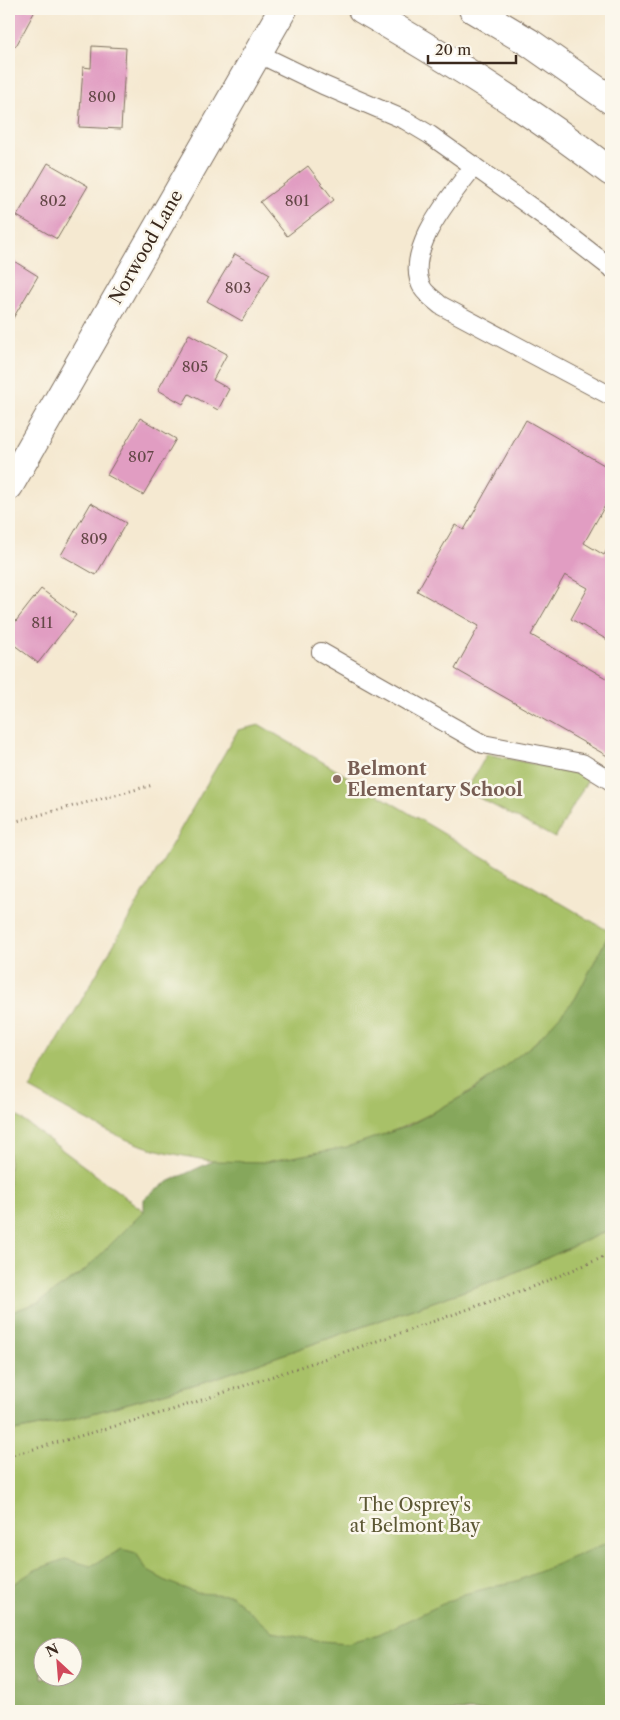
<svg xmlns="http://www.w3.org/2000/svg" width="620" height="1720" font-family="'Libre Caslon Text',serif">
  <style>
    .green { fill: #a8c167; stroke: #727642; fill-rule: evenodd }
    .forest { fill: #86a75c; stroke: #60683d; fill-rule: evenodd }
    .building { fill: #e19dc2 }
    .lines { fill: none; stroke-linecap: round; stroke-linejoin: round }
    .service-casing { stroke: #7c6d5d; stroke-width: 20 }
    .minor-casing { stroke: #7c6d5d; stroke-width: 30 }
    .tertiary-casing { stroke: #7c6d5d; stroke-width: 30 }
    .path { stroke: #7c6d5d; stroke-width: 3; stroke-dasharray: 1 4; stroke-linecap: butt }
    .service { stroke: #fff; stroke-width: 18 }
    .minor { stroke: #fff; stroke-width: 28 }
    .tertiary { stroke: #fff; stroke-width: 28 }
    .education-dot { fill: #8d6e63; stroke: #fbf7ec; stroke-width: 2 }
    .labels { text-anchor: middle; stroke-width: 5; stroke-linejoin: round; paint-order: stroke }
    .number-label { font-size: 15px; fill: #644747 }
    .street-label { font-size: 18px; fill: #3b2a1e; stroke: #fbf7ec }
    .education-label { font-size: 18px; font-weight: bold; fill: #785e54; stroke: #fbf7ec; text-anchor: start }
    .park-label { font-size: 18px; fill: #5c5734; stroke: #fbf7ec }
  </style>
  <rect width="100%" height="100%" fill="#fbf7ec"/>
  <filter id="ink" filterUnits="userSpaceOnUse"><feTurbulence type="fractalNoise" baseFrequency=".02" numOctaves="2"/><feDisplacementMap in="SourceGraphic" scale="10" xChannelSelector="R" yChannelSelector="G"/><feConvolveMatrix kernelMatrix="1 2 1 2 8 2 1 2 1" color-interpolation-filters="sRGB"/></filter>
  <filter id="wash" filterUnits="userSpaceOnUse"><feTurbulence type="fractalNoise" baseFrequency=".0096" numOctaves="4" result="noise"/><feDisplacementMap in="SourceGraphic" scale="20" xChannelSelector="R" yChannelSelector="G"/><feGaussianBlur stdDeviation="1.12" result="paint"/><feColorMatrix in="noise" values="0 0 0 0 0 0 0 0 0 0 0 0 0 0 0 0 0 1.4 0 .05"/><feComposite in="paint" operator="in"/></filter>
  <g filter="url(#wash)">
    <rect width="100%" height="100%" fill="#f5e9d1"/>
    <path class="green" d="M260,725l350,207c-11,22 -20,47 -35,67 -72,96 -242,180 -363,162 -24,-4 -51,-9 -74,-17 -38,-14 -73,-36 -108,-55l208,-359z
      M487,754l103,22 -35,62 -89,-47z
      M9,1110l135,101 -61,61 -44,30 -30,11z
      M611,1229v482h-602v-279l56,-11 145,-41 297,-104zM42,1648h30v30h-30z"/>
    <path class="forest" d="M610,932l1,297 -104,47 -297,104 -145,41 -56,11v-119l30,-11 44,-30 61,-61v-12l12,-10 14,-8 43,-20 52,1 82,-15 61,-21 66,-36 62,-48 39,-43z
      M611,1541v170h-602v-124l26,-17 30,-11 26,7 31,-17 14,4 12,18 20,11 29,11 34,2 41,37 50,9 26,2 31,-9 85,-40 53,-13zM42,1648h30v30h-30z"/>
    <g id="blocks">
      <path class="building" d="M9,9h27l-20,37 -7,-4z
        M92,46l34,2 -5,81 -42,-2 4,-60 8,1z
        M48,163l40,23 -31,53 -40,-23z
        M308,166l26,34 -47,36 -27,-34z
        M235,254l35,20 -28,47 -35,-20z
        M9,258l29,18 -29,49z
        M189,334l38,20 -14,26 16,9 -11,21 -29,-16 -6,10 -25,-14z
        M140,418l36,21 -33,56 -36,-20z
        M526,420l85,49v26l-27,48 20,12 7,-13v100l-40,-23 17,-31 -23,-13 -34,60 80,46v77l-156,-89 24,-43 -62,-35 38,-66 9,5z
        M91,503l35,20 -30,52 -35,-20z
        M41,589l35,26 -38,48 -29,-22v-11z"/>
    </g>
  </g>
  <g filter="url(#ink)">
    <use href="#blocks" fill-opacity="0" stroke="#7c6d5d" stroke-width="1"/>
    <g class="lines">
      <g class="service-casing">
        <path id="service" d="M257,53l66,32 82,35 25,15 118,84 63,49
          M474,166c-21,28 -73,86 -51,123 4,6 12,11 17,16l171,91
          M321,652l162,92 99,19 29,18"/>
      </g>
      <g class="minor-casing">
        <path id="minor" d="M9,486l274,-477"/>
      </g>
      <g class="tertiary-casing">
        <path id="tertiary" d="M362,9c87,50 170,102 249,163
          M473,9l57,34 81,57"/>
      </g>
      <path class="path" d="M600,9l11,7
        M9,823l144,-38
        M9,1456l163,-46 217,-73 148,-52 74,-31"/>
      <use href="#service" class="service"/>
      <use href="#minor" class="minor"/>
      <use href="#tertiary" class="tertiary"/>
    </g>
  </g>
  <circle class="education-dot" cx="337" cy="779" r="5"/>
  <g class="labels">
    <g class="number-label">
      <text x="102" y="102">800</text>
      <text x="53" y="206">802</text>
      <text x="297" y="206">801</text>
      <text x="238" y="293">803</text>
      <text x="195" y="372">805</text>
      <text x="141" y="462">807</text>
      <text x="94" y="544">809</text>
      <text x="42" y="628">811</text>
    </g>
    <g class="street-label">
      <text transform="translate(146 247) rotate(-60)" y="6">Norwood Lane</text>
    </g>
    <g class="education-label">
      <text x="347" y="775">Belmont<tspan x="347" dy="21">Elementary School</tspan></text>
    </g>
    <g class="park-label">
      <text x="415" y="1511">The Osprey's<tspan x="415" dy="21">at Belmont Bay</tspan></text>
    </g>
  </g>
  <rect width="620" height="1720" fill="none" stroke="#fbf7ec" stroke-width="30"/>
  <g transform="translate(58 1662) rotate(334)"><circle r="24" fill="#fbf7ec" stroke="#aea59a"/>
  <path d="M0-4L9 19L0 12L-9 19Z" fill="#d1495b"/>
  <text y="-8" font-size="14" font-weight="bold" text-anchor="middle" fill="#3b2a1e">N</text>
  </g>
  <path d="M428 55v8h88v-8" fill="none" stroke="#3b2a1e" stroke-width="2.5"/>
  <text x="435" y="55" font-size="15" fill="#3b2a1e" stroke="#fbf7ec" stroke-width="4" paint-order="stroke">20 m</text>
</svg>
